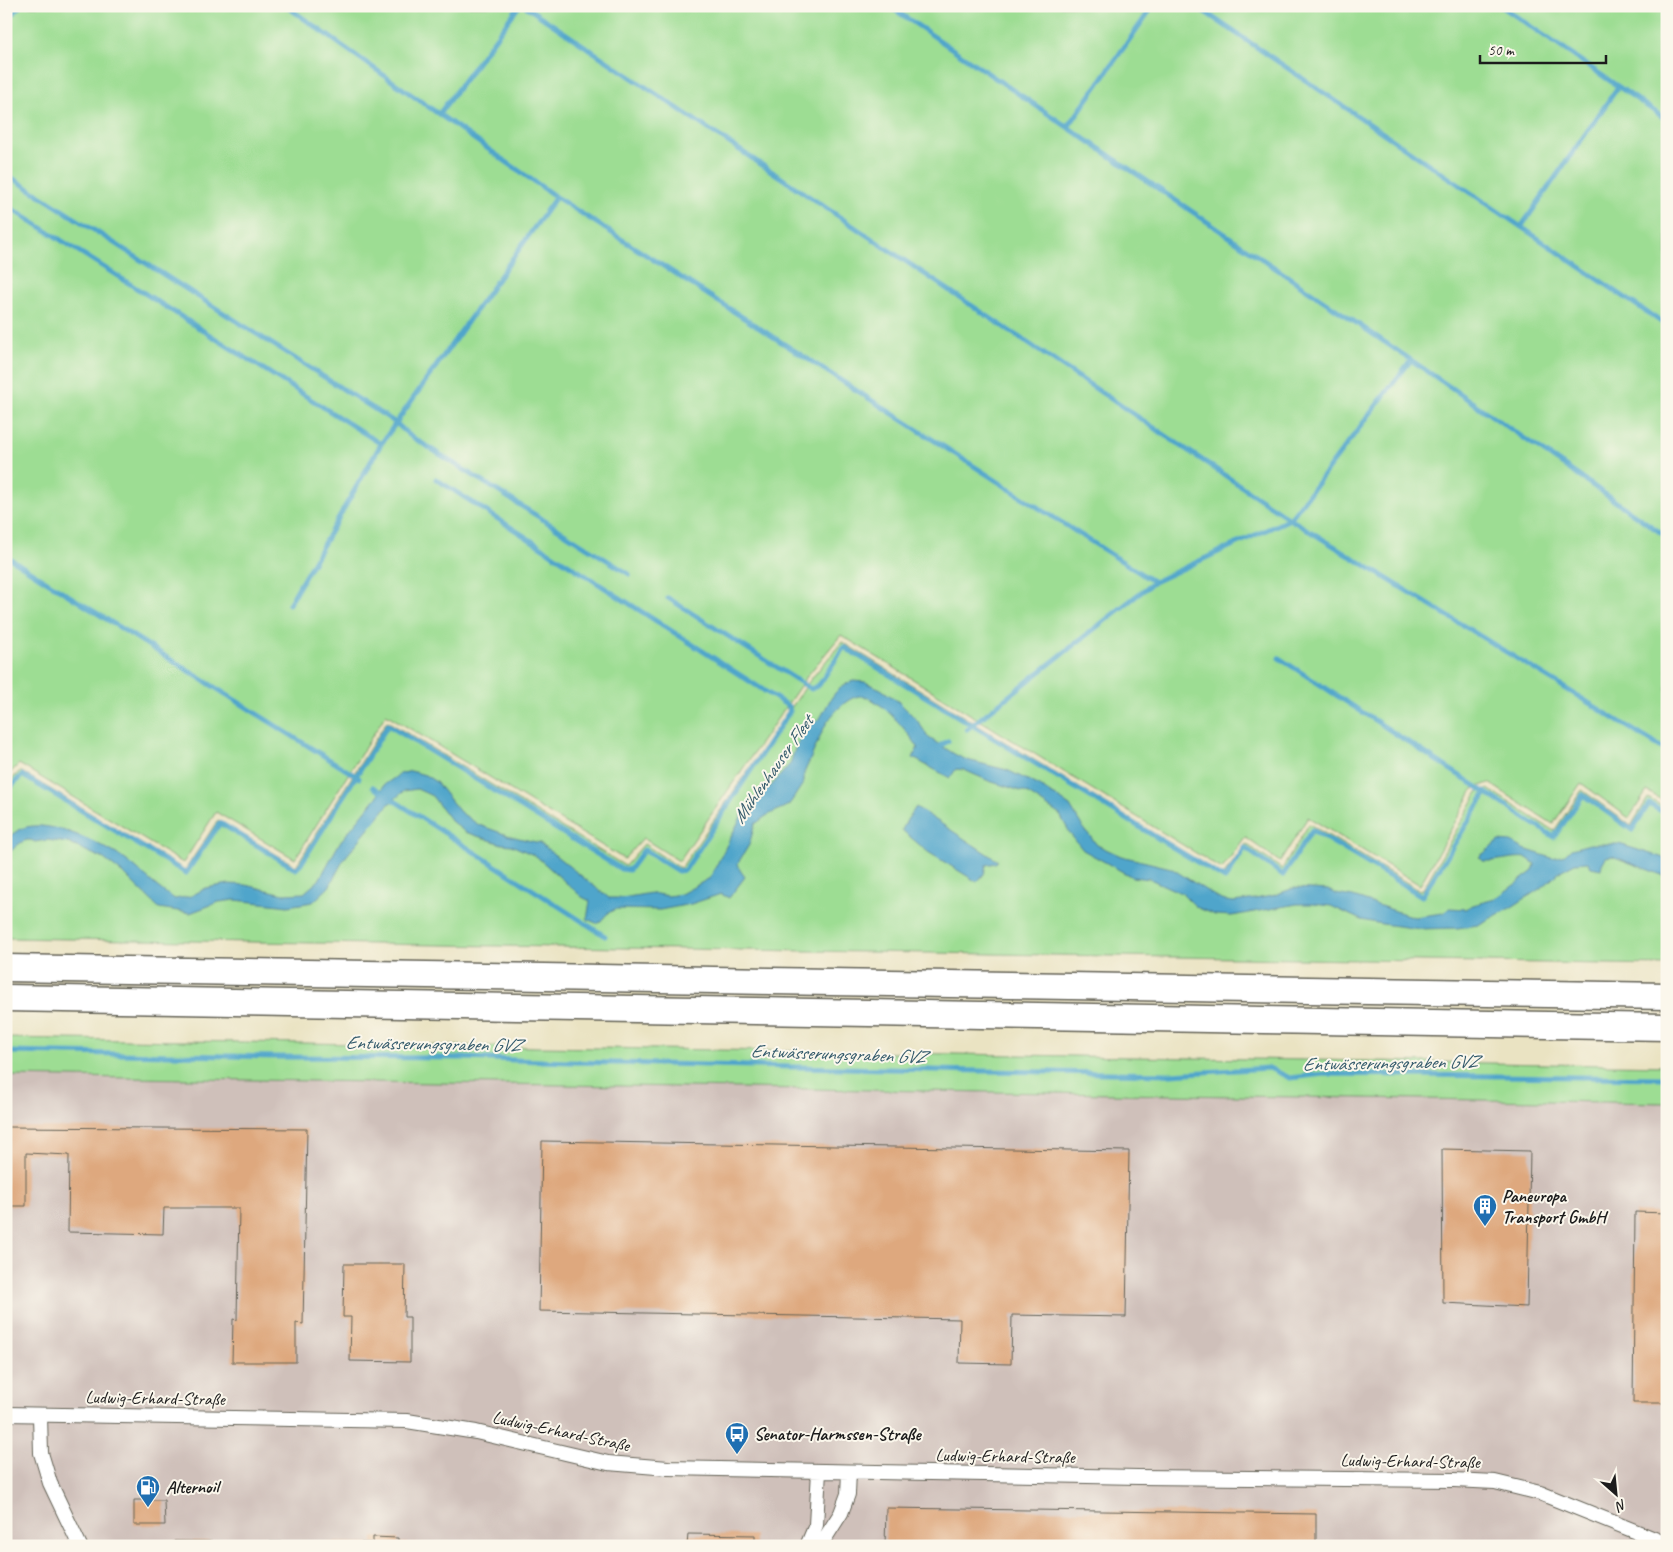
<svg xmlns="http://www.w3.org/2000/svg" width="1673" height="1552" font-family="Caveat,sans-serif">
  <style>
    .industrial { fill: #cfc0ba }
    .green { fill: #9ddd93; stroke: #5c7c58 }
    .water { fill: #4fa5cb; stroke: #366074 }
    .lines { fill: none; stroke-linecap: round; stroke-linejoin: round }
    .stream { stroke: #4fa5cb; stroke-width: 5 }
    .building { fill: #dea87e }
    .street-casing { stroke: #646256; stroke-width: 16 }
    .highway-casing { stroke: #646256; stroke-width: 29 }
    .street { stroke: #fff; stroke-width: 14 }
    .highway { stroke: #fff; stroke-width: 26 }
    .labels { text-anchor: middle; stroke-width: 4; stroke-linejoin: round; paint-order: stroke }
    .poi-label { font-size: 18px; font-weight: bold; fill: #1c1c1c; stroke: #fbf7ec; text-anchor: start }
    .street-label { font-size: 18px; fill: #1c1c1c; stroke: #fbf7ec }
    .water-label { font-size: 19px; font-style: italic; fill: #335a6b; stroke: #fbf7ec }
  </style>
  <rect width="100%" height="100%" fill="#fbf7ec"/>
  <filter id="ink" filterUnits="userSpaceOnUse"><feTurbulence type="fractalNoise" baseFrequency=".02" numOctaves="2"/><feDisplacementMap in="SourceGraphic" scale="10" xChannelSelector="R" yChannelSelector="G"/><feConvolveMatrix kernelMatrix="1 2 1 2 8 2 1 2 1" color-interpolation-filters="sRGB"/></filter>
  <filter id="wash" filterUnits="userSpaceOnUse"><feTurbulence type="fractalNoise" baseFrequency=".0096" numOctaves="4" result="noise"/><feDisplacementMap in="SourceGraphic" scale="20" xChannelSelector="R" yChannelSelector="G"/><feGaussianBlur stdDeviation="1.12" result="paint"/><feColorMatrix in="noise" values="0 0 0 0 0 0 0 0 0 0 0 0 0 0 0 0 0 1.4 0 .05"/><feComposite in="paint" operator="in"/></filter>
  <g filter="url(#wash)">
    <rect width="100%" height="100%" fill="#eae3c2"/>
    <path class="industrial" d="M6,1076l1661,26v444h-1661z"/>
    <path class="green" d="M6,6h1661v797l-20,-12 -18,27 -48,-35 -28,41 -64,-41 -15,5 -54,97 -112,-68 -28,45 -35,-25 -23,32 -381,-234 -34,41 -128,185 -36,-23 -19,21 -238,-145 -91,145 -79,-47 -33,51 -164,-99 -13,13z
      M842,642l381,234 23,-32 36,25 27,-45 110,66 4,-1 55,-97 10,-3 66,42 28,-41 49,36 17,-28 19,11v156l-1661,-27v-153l14,-14 165,99 33,-50 78,46 91,-145 238,145 19,-22 36,24 3,-3 128,-186z
      M6,1038l1661,28v37l-1661,-27z"/>
    <path class="water" d="M853,681l12,1 16,7 18,13 18,18 12,18 27,17 11,5 40,10 33,16 30,20 12,20 15,19 24,11 50,12 50,32 12,2 16,-2 23,-4 22,-8 34,2 8,4 17,3 61,20 29,-4 7,-5 15,1 8,-4 22,-6 38,-28 2,-7 -8,-6c-15,-2 -29,4 -44,3l-4,-4 20,-16 12,1 13,7 28,9 13,-3 6,-6 19,-5h29l48,15v18l-55,-21 -6,1 -4,7 -1,5 -10,-2 -3,-5 -13,1 -13,7 -18,16 -32,21 -34,18 -20,3 -38,1 -38,-5 -21,-4 -30,-14 -19,-2h-15l-65,12 -17,-1 -19,-8 -13,-13 -33,-15 -18,-2 -49,-27 -12,-15 -11,-20 -33,-22 -38,-12 -25,-11 -8,-1 -6,9 -37,-20 5,-11c-10,-15 -38,-49 -56,-51 -13,-1 -30,18 -36,28 -8,15 -14,33 -22,49v9l-15,23 -23,11 -11,8 -6,21 -11,18 2,7 5,7 -16,21 -8,-4 -30,10 -31,6 -45,-1 -8,5 -9,10 -11,-5 3,-18 -8,-4 -46,-41 -25,-11 -9,-1 -37,-12 -14,-11 -19,-25 -15,-7 -13,2 -15,13 -45,55 -15,28 -16,15 -25,4 -53,-6 -16,2 -29,11 -31,-5 -33,-32 -22,-17 -36,-16 -21,-3 -12,2c-11,-7 -21,7 -29,14v-18c6,-3 11,-8 17,-10 27,-10 82,17 104,33 17,13 29,27 48,38l16,-3 15,-8 23,-4 17,1 38,9 20,-1 15,-13 21,-38 37,-45 7,-12 16,-11 11,-3 14,4 11,7 24,30 19,13 31,11 30,7 69,55h13l29,-5 17,3 13,-2 29,-16 32,-63 12,-16 17,-13 19,-22 6,-18 9,-16 11,-9 3,-1c11,-18 13,-31 34,-39z
      M916,807l82,54 -3,2 -9,2 -2,9 -7,8 -49,-30 -26,-22 5,-10z"/>
    <g class="lines">
      <path class="stream" d="M286,6l270,191 598,385
        M525,6l765,513 377,232
        M889,6l522,354 -121,159 -136,63 -187,147
        M1196,6l471,320
        M1501,6l166,114
        M6,21l14,-15
        M439,114l80,-108
        M1068,127l85,-121
        M6,174l390,249 13,12 220,139
        M6,205l375,239
        M1521,227l97,-140
        M1411,360l256,177
        M6,556l353,222
        M668,598l143,91 8,-4 25,-38 381,232 20,-31 38,27 29,-45 110,66 64,-103
        M289,604l92,-160 175,-247
        M1279,658l275,179 29,-42 49,35 17,-26 18,10
        M935,749l13,-8
        M373,787l232,149
        M6,792l16,-17 164,98 34,-50 76,46 5,-5 87,-139 233,144 8,1 15,-20 34,21 7,-1 105,-159 -2,-5 -352,-227
        M6,1052l271,5 186,1 106,4 412,9 190,3 98,-6 21,10 34,-4 343,4"/>
    </g>
    <g id="blocks">
      <path class="building" d="M6,1127l301,2 -4,195 -7,-1v39h-64l1,-43 4,1 2,-112h-75l-1,26 -95,-2 1,-77 -43,-2v53h-20z
        M542,1141l587,10 -3,166 -114,-2 -1,49 -52,-1 1,-44 -421,-8z
        M1442,1149l88,2 -3,156 -84,-4z
        M1635,1212l32,1v190h-34z
        M344,1264h61l-1,53h6v45l-60,-1 1,-44h-8z
        M134,1500h30l1,25h-31z
        M886,1508l430,6v32h-431z
        M688,1534l67,1v11h-68z
        M373,1537l25,1v5l55,1v2h-279v-5l199,2z"/>
    </g>
  </g>
  <g filter="url(#ink)">
    <use href="#blocks" fill-opacity="0" stroke="#646256" stroke-width="1"/>
    <g class="lines">
      <g class="street-casing">
        <path id="street" d="M6,1414l401,7 69,11 132,31 60,5 470,9 316,3 41,2 45,11 127,51
          M40,1415l1,38 9,30 30,63
          M807,1546l9,-21 3,-54
          M820,1546l21,-33 7,-19 1,-22"/>
      </g>
      <g class="highway-casing">
        <path id="highway" d="M6,968l1661,28
          M6,998l1661,29"/>
      </g>
      <use href="#street" class="street"/>
      <use href="#highway" class="highway"/>
    </g>
  </g>
  <defs>
    <g id="building-pin" transform="scale(1.25)"><path d="M0 17L-7.5 6A9.5 9.5 0 1 1 7.5 6Z" fill="#1f6fb2" stroke="#fbf7ec"/><path d="M-4-6H4V6H1V3H-1V6H-4ZM-2.5-4.3h1.7v1.8h-1.7ZM.8-4.3h1.7v1.8H.8ZM-2.5-1h1.7V.8h-1.7ZM.8-1h1.7V.8H.8Z" fill="#fff"/></g>
    <g id="bus-pin" transform="scale(1.25)"><path d="M0 17L-7.5 6A9.5 9.5 0 1 1 7.5 6Z" fill="#1f6fb2" stroke="#fbf7ec"/><path d="M-5-6H5V4H4V6H2V4H-2V6H-4V4H-5ZM-3.5-4V0h7V-4ZM-3.5 1.2v1.5H-2V1.2ZM2 1.2v1.5H3.5V1.2Z" fill="#fff"/></g>
    <g id="fuel-pin" transform="scale(1.25)"><path d="M0 17L-7.5 6A9.5 9.5 0 1 1 7.5 6Z" fill="#1f6fb2" stroke="#fbf7ec"/><path d="M-5.5-6h7V0h2V4h1.3V-2.5L3-4.5l.8-.8L6-3V5H2.5V1h-1V6h-7ZM-4.2-4.7v3.2H.2V-4.7Z" fill="#fff"/></g>
  </defs>
  <g fill-rule="evenodd">
    <use href="#building-pin" x="1485" y="1206"/>
    <use href="#bus-pin" x="737" y="1434"/>
    <use href="#fuel-pin" x="148" y="1487"/>
  </g>
  <g class="labels">
    <g class="poi-label">
      <text x="1502" y="1202">Paneuropa<tspan x="1502" dy="21">Transport GmbH</tspan></text>
      <text x="754" y="1440">Senator-Harmssen-Straße</text>
      <text x="166" y="1493">Alternoil</text>
    </g>
    <g class="street-label">
      <text transform="translate(155 1398) rotate(1)" y="6">Ludwig-Erhard-Straße</text>
      <text transform="translate(561 1431) rotate(12)" y="6">Ludwig-Erhard-Straße</text>
      <text transform="translate(1005 1456) rotate(1)" y="6">Ludwig-Erhard-Straße</text>
      <text transform="translate(1410 1461) rotate(1)" y="6">Ludwig-Erhard-Straße</text>
    </g>
    <g class="water-label">
      <text transform="translate(772 769) rotate(-55)" y="7">Mühlenhauser Fleet</text>
      <text transform="translate(433 1043) rotate(1)" y="7">Entwässerungsgraben GVZ</text>
      <text transform="translate(838 1053) rotate(2)" y="7">Entwässerungsgraben GVZ</text>
      <text transform="translate(1390 1062) rotate(-1)" y="7">Entwässerungsgraben GVZ</text>
    </g>
  </g>
  <rect width="1673" height="1552" fill="none" stroke="#fbf7ec" stroke-width="25"/>
  <g transform="translate(1616 1494) rotate(153)" stroke="#fbf7ec" stroke-width="4" paint-order="stroke">
  <path d="M0-4L9 19L0 12L-9 19Z" fill="#1c1c1c"/>
  <text y="-8" font-size="14" font-weight="bold" text-anchor="middle" fill="#1c1c1c">N</text>
  </g>
  <path d="M1480 55v8h126v-8" fill="none" stroke="#1c1c1c" stroke-width="2.5"/>
  <text x="1488" y="55" font-size="15" fill="#1c1c1c" stroke="#fbf7ec" stroke-width="4" paint-order="stroke">50 m</text>
</svg>
